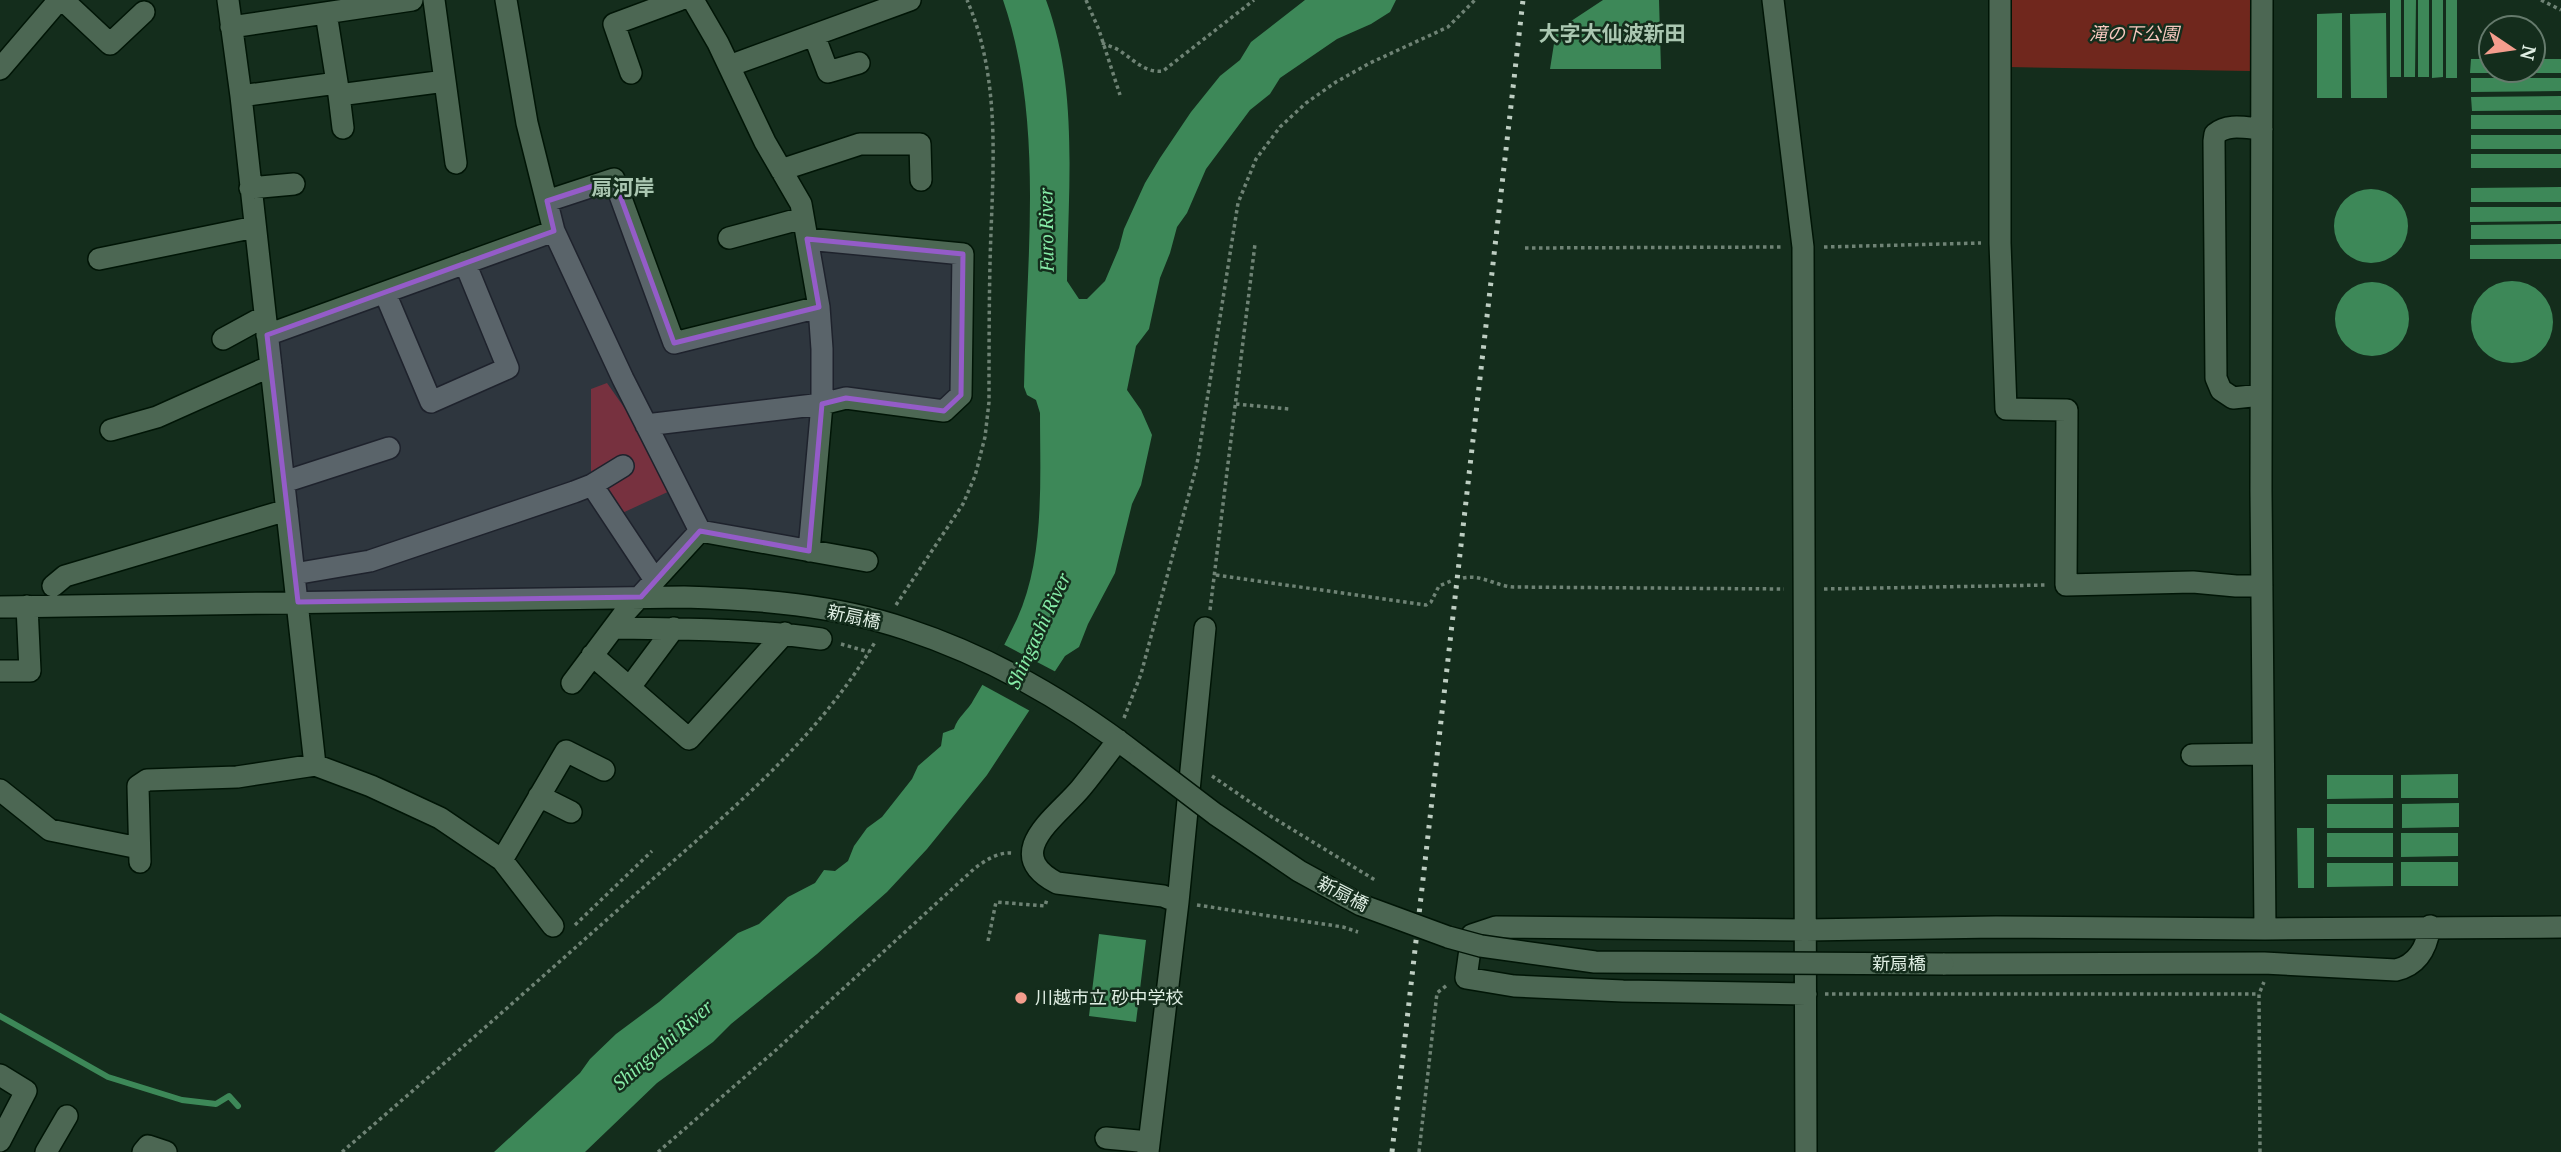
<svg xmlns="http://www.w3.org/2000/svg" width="2561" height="1152" font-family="'PT Serif','Noto Sans JP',serif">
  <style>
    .green { fill: #70271d }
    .water { fill: #3d8858 }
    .pier { fill: #142d1c }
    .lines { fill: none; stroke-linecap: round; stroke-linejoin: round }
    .stream { stroke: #3d8858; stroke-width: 6 }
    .minor-casing { stroke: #001506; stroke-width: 24 }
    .path { stroke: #6f8375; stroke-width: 3.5; stroke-dasharray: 3.5 3.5; stroke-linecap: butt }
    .minor { stroke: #4c6753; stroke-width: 21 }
    .rail { stroke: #becec2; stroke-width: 5; stroke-dasharray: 3.5 7; stroke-linecap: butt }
    .minor-bridge-casing { stroke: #001506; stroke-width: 24; stroke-linecap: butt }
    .minor-bridge { stroke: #4c6753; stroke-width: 21 }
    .marked { fill: #945cc8; fill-opacity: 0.2; stroke: #945cc8; stroke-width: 5; stroke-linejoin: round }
    .poi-dot { fill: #f49d8d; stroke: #142d1c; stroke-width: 2.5 }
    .labels { text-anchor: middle; stroke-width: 5; stroke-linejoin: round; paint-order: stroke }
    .park-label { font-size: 18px; font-style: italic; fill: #f6c7be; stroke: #142d1c }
    .street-label { font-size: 18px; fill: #dfeee3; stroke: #142d1c }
    .poi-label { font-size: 18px; fill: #dfeee3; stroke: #142d1c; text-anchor: start }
    .water-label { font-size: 19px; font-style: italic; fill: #87eda8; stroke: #142d1c }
    .quarter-label { font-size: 21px; font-weight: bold; fill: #aac7b1; stroke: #142d1c }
  </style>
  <rect width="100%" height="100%" fill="#142d1c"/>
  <path class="green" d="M2009,0h241v71l-241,-4z
    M607,383l40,57 25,50 -54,25 -27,-38v-88z"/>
  <path class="water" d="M1003,0h43c33,89 22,188 21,281l12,18h8l18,-18 14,-33 5,-19 21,-46 15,-25 31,-46 29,-36 20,-16 11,-18 54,-42h91l-6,12 -19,12 -34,15 -57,39 -10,16 -20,16 -44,59 -19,44 -10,14 -7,26 -10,25 -11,51 -13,17 -9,44 14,20 11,25 -11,50 -9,19 -17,69 -27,51 -9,23 -14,9 -78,119 -60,74 -40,43 -70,62 -86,70 -18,18 -56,41 -72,69h-91l86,-79 10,-14 26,-25 43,-32 79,-69 21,-9 29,-27 27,-14 9,-13 11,1 13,-10 6,-15 13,-18 15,-11 30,-38 6,-13 23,-20 2,-13 11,-4c4,-13 14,-18 20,-30 16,-26 30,-53 43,-80 28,-61 23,-140 23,-206l-4,-13 -9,-5 -3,-8c2,-127 21,-265 -21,-387z
    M1603,0h56l2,69h-111l6,-38z
    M2390,0h11v77h-11z
    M2404,0h12l-1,77h-11z
    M2418,0h11v77h-11z
    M2432,0h11v77l-11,1z
    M2446,0h11v78h-11z
    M2342,13v85h-25v-84z
    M2386,13l1,85h-36l-1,-84z
    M2471,59h20v11h42v-11h28v14h-91z
    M2471,78h90v13l-90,1z
    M2561,96v14l-89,1 -1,-14z
    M2471,115h90v14h-90z
    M2471,135h90v14h-90z
    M2471,154h90v14h-90z
    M2561,187v15h-90v-14z
    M2334 226a37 37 0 1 1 74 0a37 37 0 1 1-74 0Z
    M2470,207h91v14l-91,1z
    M2561,224v15h-90v-14z
    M2561,244v15h-91v-14z
    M2471 322a41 41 0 1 1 82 0a41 41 0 1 1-82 0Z
    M2335 319a37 37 0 1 1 74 0a37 37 0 1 1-74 0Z
    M2458,774v24h-57v-23z
    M2327,775h66v23l-66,1z
    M2459,803v24l-57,1v-24z
    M2327,804h66v24h-66z
    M2297,828h17v60h-16z
    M2327,833h66v24h-66z
    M2401,833h57v23l-57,1z
    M2401,862h57v24h-57z
    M2327,863h66v23l-66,1z
    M1099,934l47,6 -10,82 -47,-6z"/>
  <path class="pier" d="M1001,643l57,30 -26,39 -53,-29z"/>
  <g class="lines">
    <path class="stream" d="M0,1016l108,61 74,23 34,4 13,-8 9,10"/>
    <g class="minor-casing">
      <path id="minor" d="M63,0l47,44 34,-32
        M228,0l13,96 74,669
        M506,0l21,123 27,108 69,148 77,152 -77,84 -51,68
        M693,0l25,43 47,99 36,62 18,103 3,42v55l-13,147
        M1773,0l30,247 3,905
        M2000,0v243l6,166 61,1 -1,175 127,-3 43,4h26
        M2262,0l-1,491 4,438
        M326,13l13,82 106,-14 -11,-81
        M231,27l181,-27
        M814,35l14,37 31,-9
        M729,66l181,-66
        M0,69l59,-69
        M631,73l-17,-49 65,-24
        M445,81l11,82
        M339,95l4,33
        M241,96l96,-13
        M781,170l79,-26h60l1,36
        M250,188l44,-4
        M547,201l67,-22 60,164 145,-36
        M729,238l74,-20
        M99,259l156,-32
        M385,293l46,109 77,-34 -43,-105
        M267,335l287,-104
        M223,339l42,-23
        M2261,395l-28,3 -12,-8 -5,-12 -2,-237 1,-7c13,-11 31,-6 47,-5
        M646,425l176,-21 24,-6 98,13 17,-16 2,-141 -156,-15
        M111,430l46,-13 114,-51
        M284,482l105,-34
        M592,485l63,95
        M700,531l167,30
        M294,574l76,-13 204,-69 18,-7 31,-19
        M53,586l12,-10 222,-66
        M0,607l684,-10c75,2 151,8 222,32 85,28 163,73 234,128
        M615,628c69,1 138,1 206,11
        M592,655l97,84 96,-106
        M0,671h30l-3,-65
        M630,687l44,-59
        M1118,740c-12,16 -24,32 -37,48 -24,29 -81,65 -24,95l106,13 15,6
        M2192,755l71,-1
        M0,790l50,40 89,18
        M539,796l32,16
        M502,860l64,-109 38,19
        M140,862l-2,-76 9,-6 90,-3 78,-12 56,21 69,32 62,42 51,66
        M1943,964l321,-1 132,7c22,-5 31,-23 34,-44
        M1806,994l-183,-3 -109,-5 -48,-8 6,-43 24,-8 310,3 190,-3 269,2 296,-2
        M0,1075l26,16 -26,50
        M1106,1138l43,4
        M46,1152l21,-36
        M143,1152l5,-6 18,6
        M1148,1152l30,-250 27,-274"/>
    </g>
    <path class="path" d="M1086,0l13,30 21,65
      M2541,0l20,10
      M1102,43c7,3 15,5 21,10 13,9 23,20 40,18l91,-71
      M1824,247l157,-4
      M1525,248l256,-1
      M1236,404l53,5
      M1216,575l210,30 5,-3 8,-16 12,-5
      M1463,578c18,-4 33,8 50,9l271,2
      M1824,589l223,-4
      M896,605l67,-101 12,-28 10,-39 4,-35c0,-46 0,-92 1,-138 2,-89 13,-181 -23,-264
      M1210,610l45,-366
      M841,644l28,8
      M1124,718l17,-44 56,-210 41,-261 18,-44 24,-32 26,-24 30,-21 34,-19 78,-36 27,-27
      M1212,776l60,41 103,63
      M1197,905l146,22 15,5
      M575,925l77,-74
      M988,941l8,-39 49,4 2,-7
      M1825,994h434
      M342,1152c100,-86 198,-173 296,-260 86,-76 178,-150 237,-250
      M658,1152l118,-102 199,-182c11,-8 23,-16 37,-15
      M1419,1152l18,-159 10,-8
      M2260,1152l-1,-158 5,-12"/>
    <use href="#minor" class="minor"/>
    <path class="rail" d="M1392,1152l131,-1152"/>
    <g class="minor-bridge-casing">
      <path id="minor-bridge" d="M1140,757l75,57 84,57 62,34 87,32 33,9 114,16 348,2"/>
    </g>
    <use href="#minor-bridge" class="minor-bridge"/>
  </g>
  <path class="marked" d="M614,179l60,164 145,-36 -12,-68 156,15 -2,141 -17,16 -98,-13 -24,6 -13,147 -109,-20 -59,66 -343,5 -31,-267 287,-104 -7,-30z"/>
  <circle class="poi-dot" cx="1021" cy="998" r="7"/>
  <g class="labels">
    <g class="park-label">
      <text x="2134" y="40">滝の下公園</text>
    </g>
    <g class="street-label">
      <text transform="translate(854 617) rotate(12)" y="6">新扇橋</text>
      <text transform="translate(1343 894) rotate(27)" y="6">新扇橋</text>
      <text x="1899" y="970">新扇橋</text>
    </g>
    <g class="poi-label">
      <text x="1035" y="1004">川越市立 砂中学校</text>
    </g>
    <g class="water-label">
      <text transform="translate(1046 230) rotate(-91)" y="7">Furo River</text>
      <text transform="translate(1038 631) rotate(-65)" y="7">Shingashi River</text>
      <text transform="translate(662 1045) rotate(-41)" y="7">Shingashi River</text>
    </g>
    <g class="quarter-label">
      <text x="1612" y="41">大字大仙波新田</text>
      <text x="623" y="195">扇河岸</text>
    </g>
  </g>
  <g transform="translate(2512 49) rotate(103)"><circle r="33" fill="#142d1c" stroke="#657a6c" stroke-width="2"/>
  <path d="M0-5L12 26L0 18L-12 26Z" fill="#f49d8d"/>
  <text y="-10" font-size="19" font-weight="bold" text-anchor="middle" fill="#dfeee3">N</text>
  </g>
</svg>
